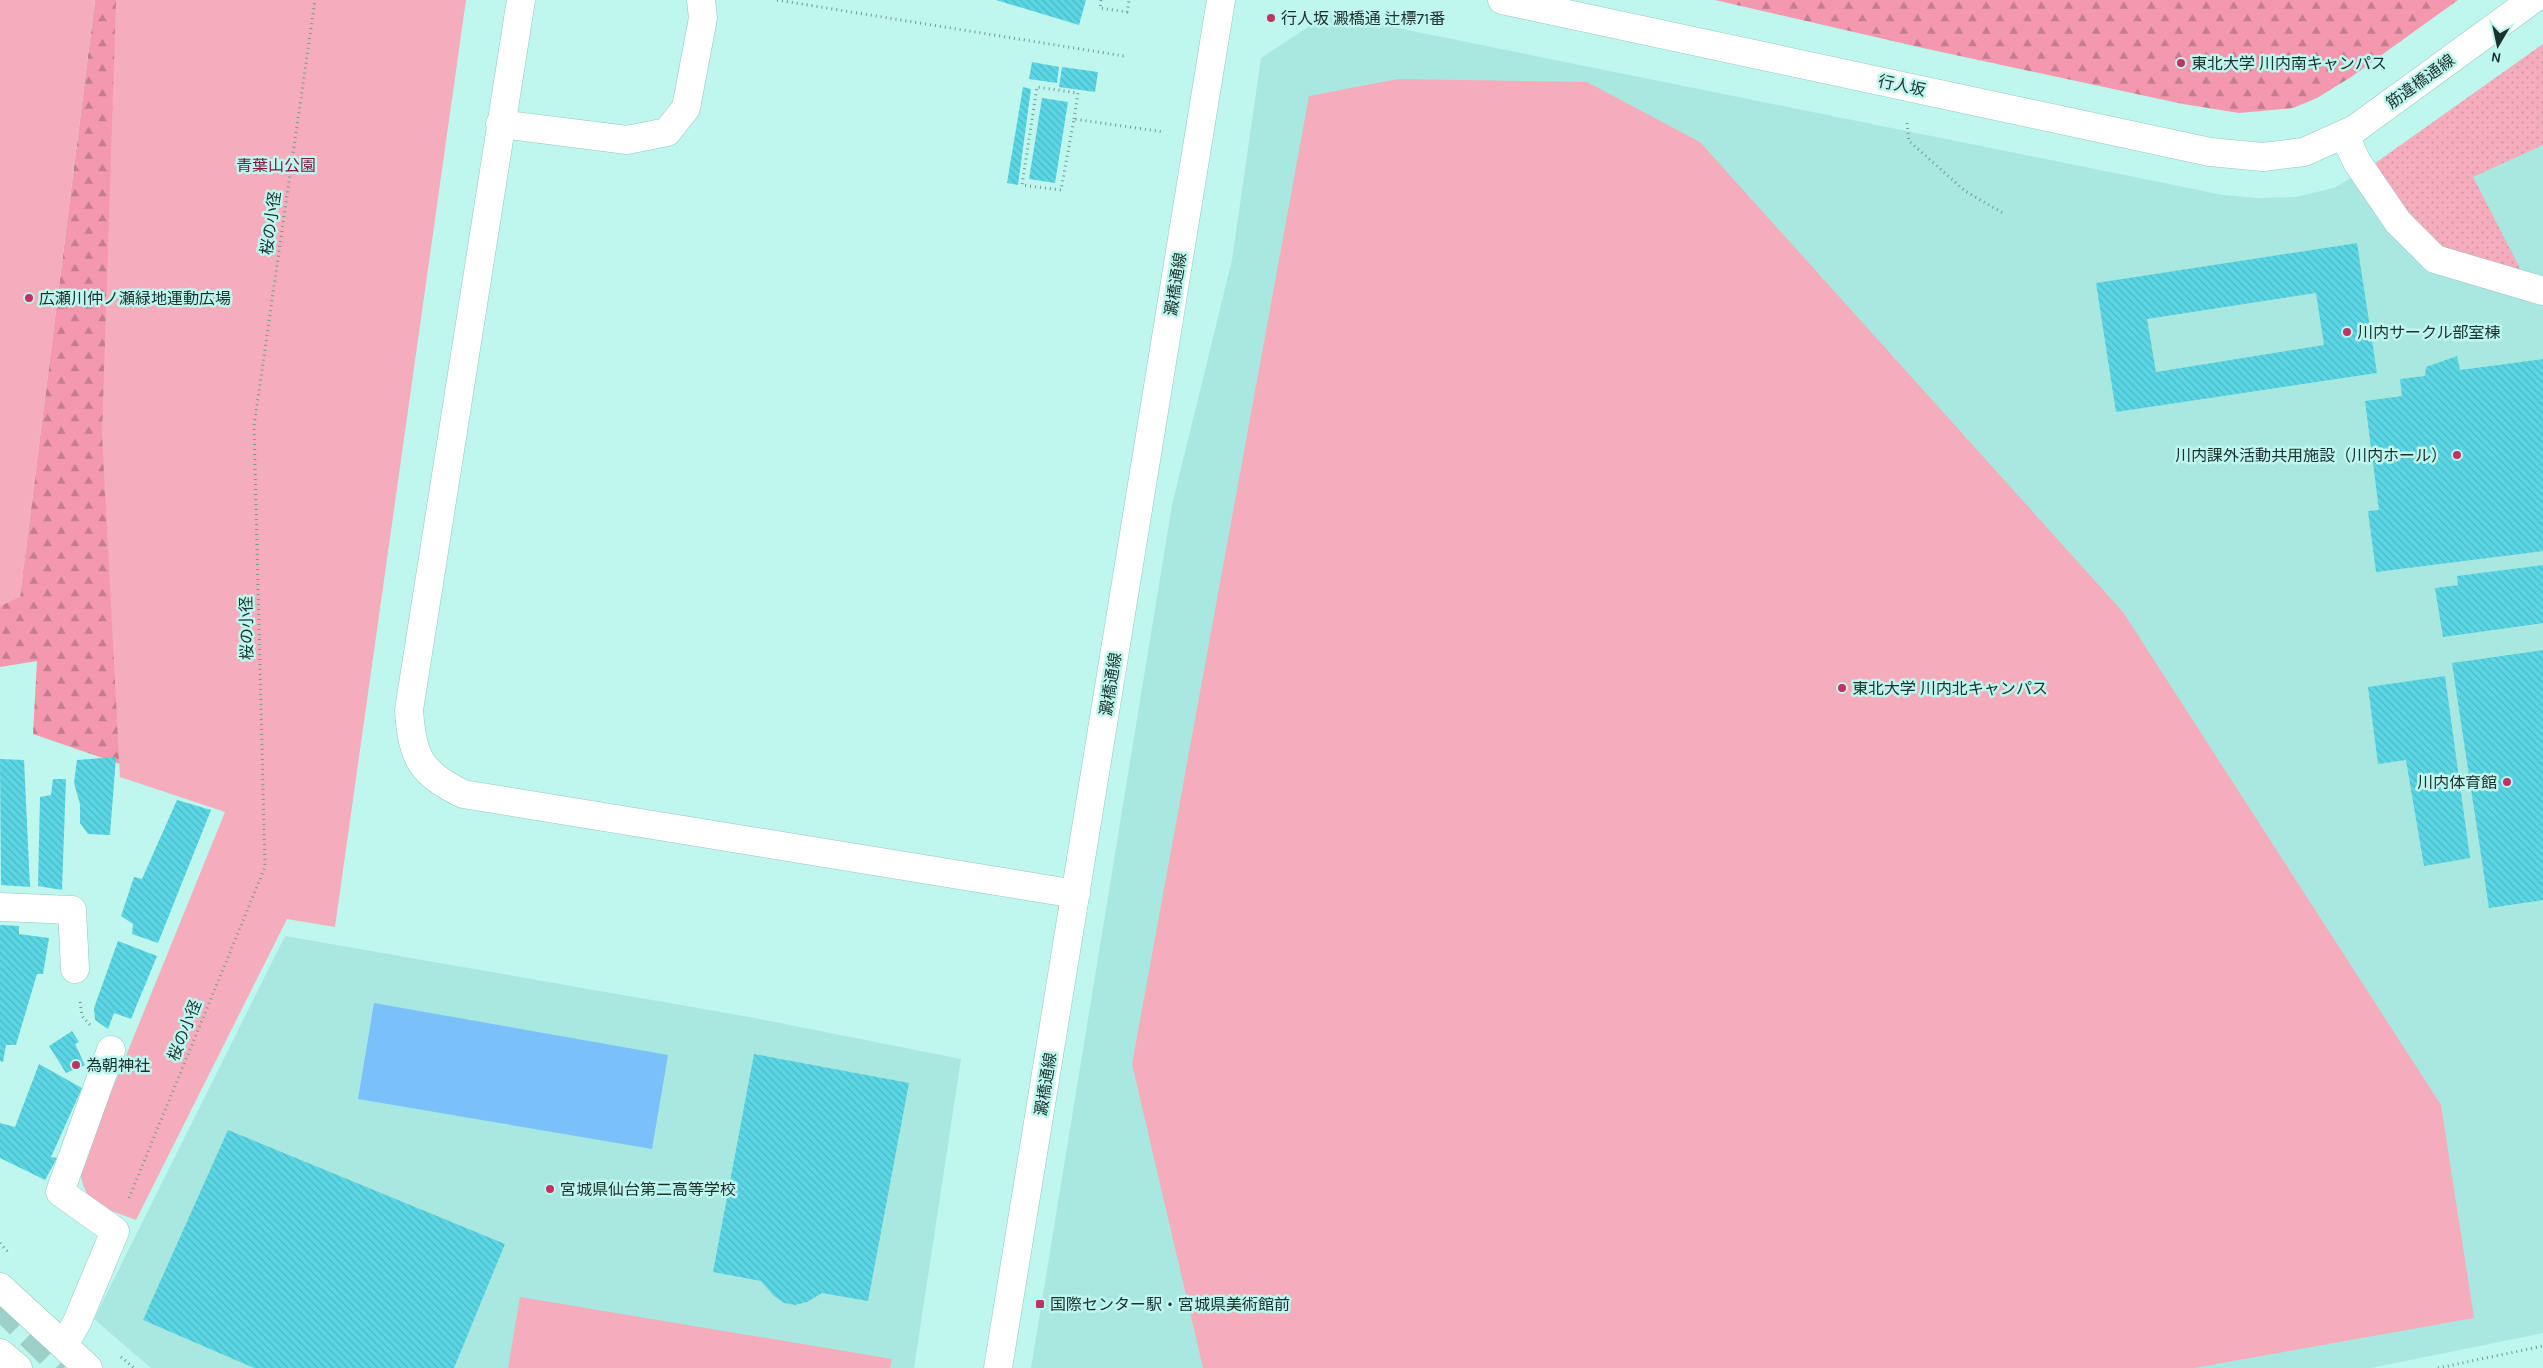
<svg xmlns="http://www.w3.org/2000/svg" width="2543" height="1368" font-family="Karla,'Noto Sans JP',sans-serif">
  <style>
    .built { fill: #a9e8e0 }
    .grass { fill: url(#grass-dots) }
    .forest { fill: url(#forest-firs) }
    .park { fill: #f5adbc }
    .water { fill: #7ac0fb }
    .building { fill: url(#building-back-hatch); fill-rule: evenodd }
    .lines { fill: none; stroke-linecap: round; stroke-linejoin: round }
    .highway-tunnel { stroke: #9ecfc8; stroke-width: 28; stroke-dasharray: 28 14; stroke-linecap: butt }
    .minor-casing { stroke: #93c8c1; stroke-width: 29 }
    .path { stroke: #719993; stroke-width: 3; stroke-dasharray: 1 4; stroke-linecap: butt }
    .minor { stroke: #fff; stroke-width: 28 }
    .poi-dot { fill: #bf3262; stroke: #bff6ee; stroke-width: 2 }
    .labels { text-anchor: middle; stroke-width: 5; stroke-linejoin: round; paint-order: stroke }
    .poi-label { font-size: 16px; fill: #1b312e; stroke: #bff6ee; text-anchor: start }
    .street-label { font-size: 16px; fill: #1b312e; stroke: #bff6ee }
    .park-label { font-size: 16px; fill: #81193e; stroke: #bff6ee }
  </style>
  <defs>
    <pattern id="grass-dots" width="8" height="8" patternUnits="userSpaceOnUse" patternTransform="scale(1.25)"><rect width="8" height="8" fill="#f5adbc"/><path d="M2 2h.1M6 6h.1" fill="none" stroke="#d195a2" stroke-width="1.8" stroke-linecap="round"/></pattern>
    <pattern id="forest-firs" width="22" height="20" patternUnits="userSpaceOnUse" patternTransform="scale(1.25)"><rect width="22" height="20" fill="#f398ad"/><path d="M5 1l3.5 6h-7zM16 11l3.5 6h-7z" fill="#c47d8d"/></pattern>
    <pattern id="building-back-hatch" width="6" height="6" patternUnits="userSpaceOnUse" patternTransform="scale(1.25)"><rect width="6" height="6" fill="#5ad6e4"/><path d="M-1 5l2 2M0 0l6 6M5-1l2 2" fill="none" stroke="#4eb8c4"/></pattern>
  </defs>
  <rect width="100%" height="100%" fill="#bff6ee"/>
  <path class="built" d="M1328,14l895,181 34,3 38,-1 39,-9 40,-24 169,-120v1289l-172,35h-1340l141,-863 60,-245 29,-202z
    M285,936l470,82 206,41 -47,309h-763l-57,-49z"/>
  <path class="grass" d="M2543,44v101l-70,32 49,95 -82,-26 -20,-17 -46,-65z"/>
  <path class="forest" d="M95,0h206l-65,804 -203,-70 4,-73 -37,6v-61l20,-10z
    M1715,0h743l-107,77 -34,21 -24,10 -54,5 -56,-9 -260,-56z"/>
  <path class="park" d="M0,0h95l-75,597 -20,9z
    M116,0h350l-131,927 -48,-8 -151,301c-32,-13 -52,-12 -56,-51l145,-357 -105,-35 -18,-343z
    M1398,79l189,3 113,60 423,470 318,493 33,213 -280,50h-991l-71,-304 177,-968z
    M520,1297l372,62 -2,9h-382z"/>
  <path class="water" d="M374,1003l294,52 -16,94 -294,-50z"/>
  <path class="building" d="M996,0h90l-7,25z
    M1032,62l27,5 -2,16 -28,-4z
    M1062,67l36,5 -3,20 -36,-5z
    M1023,87l8,2 -13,96 -11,-2z
    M1042,98l26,4 -13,81 -26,-4z
    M2357,243l20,130 -261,39 -20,-129zM2316,293l8,52 -168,27 -9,-53z
    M2457,356l3,14 83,-11v192l-167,21 -8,-61 11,-1 -14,-109 37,-5 -2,-17 25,-3 1,-9z
    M2543,565v58l-100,14 -8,-49 23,-3 -1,-9z
    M2543,650v250l-54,8 -37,-245z
    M2445,676l25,182 -46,8 -18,-106 -28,4 -10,-77z
    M116,757l-6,78 -22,-1 -8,-11v-19l-6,-21 3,-23z
    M0,759l24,1 6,127 -29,-2z
    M53,779h13l-4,111 -24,-4 2,-89 11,-2z
    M177,800l34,10 -53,133 -26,-9 1,-10 -12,-8 13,-39 8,2z
    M0,925l19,1v8l30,4 -6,36h-6l-21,71h-10l-3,17 -3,-1z
    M118,941l39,15 -26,63 -17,-6 -6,16 -13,-9 -1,-12z
    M72,1031l7,11 -4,2 10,21 -19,8 -17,-27z
    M754,1054l155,29 -41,218 -46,-8 -15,9 -12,3 -11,-2 -10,-7 -13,-15 -48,-9z
    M39,1064l43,24 -31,69 6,1 -12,22 -45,-22v-35l15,4z
    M228,1130l277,114 -51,124h-200l-111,-48z"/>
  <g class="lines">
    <path class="highway-tunnel" d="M0,1305l64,63"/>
    <g class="minor-casing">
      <path id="minor" d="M521,0l-112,710c3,47 11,63 54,84l613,100
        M1502,0l708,152 53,5 41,-5 51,-23 177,-129
        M500,124l127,16 40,-8 19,-24 17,-90 -2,-18
        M2344,134l13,28 41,60 37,37 108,32
        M0,907l72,3 3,59
        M0,1287l88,81
        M64,1345l13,-23 38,-91 -55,-39 51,-142
        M0,1353l18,15
        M998,1368l223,-1368"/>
    </g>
    <path class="path" d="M777,0l347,56
      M1101,0l-1,8 27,4 2,-12
      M1074,119l4,-26 -41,-6 -15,98 39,5 13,-71 90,13
      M1907,123l2,18 56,50 38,22
      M80,1002l2,14 8,9
      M129,1198l136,-331 -11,-441 61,-426
      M0,1243l9,10
      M121,1357l13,11
      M2438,1368l105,-22"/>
    <use href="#minor" class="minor"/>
  </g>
  <g class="poi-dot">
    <circle cx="1271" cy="18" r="5"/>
    <circle cx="2181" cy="63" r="5"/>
    <circle cx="29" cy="298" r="5"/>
    <circle cx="2347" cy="332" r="5"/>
    <circle cx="2457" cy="455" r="5"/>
    <circle cx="1842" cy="688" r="5"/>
    <circle cx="2507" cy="782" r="5"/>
    <circle cx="76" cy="1065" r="5"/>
    <circle cx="550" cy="1189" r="5"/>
    <rect x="1035" y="1299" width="10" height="10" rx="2.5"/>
  </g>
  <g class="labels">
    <g class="poi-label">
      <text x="1281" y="24">行人坂 澱橋通 辻標71番</text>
      <text x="2191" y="69">東北大学 川内南キャンパス</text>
      <text x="39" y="304">広瀬川仲ノ瀬緑地運動広場</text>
      <text x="2357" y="338">川内サークル部室棟</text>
      <text x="2447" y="461" text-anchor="end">川内課外活動共用施設（川内ホール）</text>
      <text x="1852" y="694">東北大学 川内北キャンパス</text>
      <text x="2497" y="788" text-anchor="end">川内体育館</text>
      <text x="86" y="1071">為朝神社</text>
      <text x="560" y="1195">宮城県仙台第二高等学校</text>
      <text x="1050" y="1310">国際センター駅・宮城県美術館前</text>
    </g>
    <g class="street-label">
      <text transform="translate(2420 81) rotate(-36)" y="6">筋違橋通線</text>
      <text transform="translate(1902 85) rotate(12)" y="6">行人坂</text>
      <text transform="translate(270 223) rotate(-82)" y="6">桜の小径</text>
      <text transform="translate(1175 284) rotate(-81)" y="6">澱橋通線</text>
      <text transform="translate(246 628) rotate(-91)" y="6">桜の小径</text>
      <text transform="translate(1110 684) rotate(-81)" y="6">澱橋通線</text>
      <text transform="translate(184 1030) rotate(-68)" y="6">桜の小径</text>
      <text transform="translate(1045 1084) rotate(-81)" y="6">澱橋通線</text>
    </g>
    <g class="park-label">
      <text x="276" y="171">青葉山公園</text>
    </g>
  </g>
  <g transform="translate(2498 45) rotate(189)" stroke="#bff6ee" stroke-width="4" paint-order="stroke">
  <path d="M0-4L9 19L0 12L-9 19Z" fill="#1b312e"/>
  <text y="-8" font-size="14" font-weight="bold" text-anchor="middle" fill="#1b312e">N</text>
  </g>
</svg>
